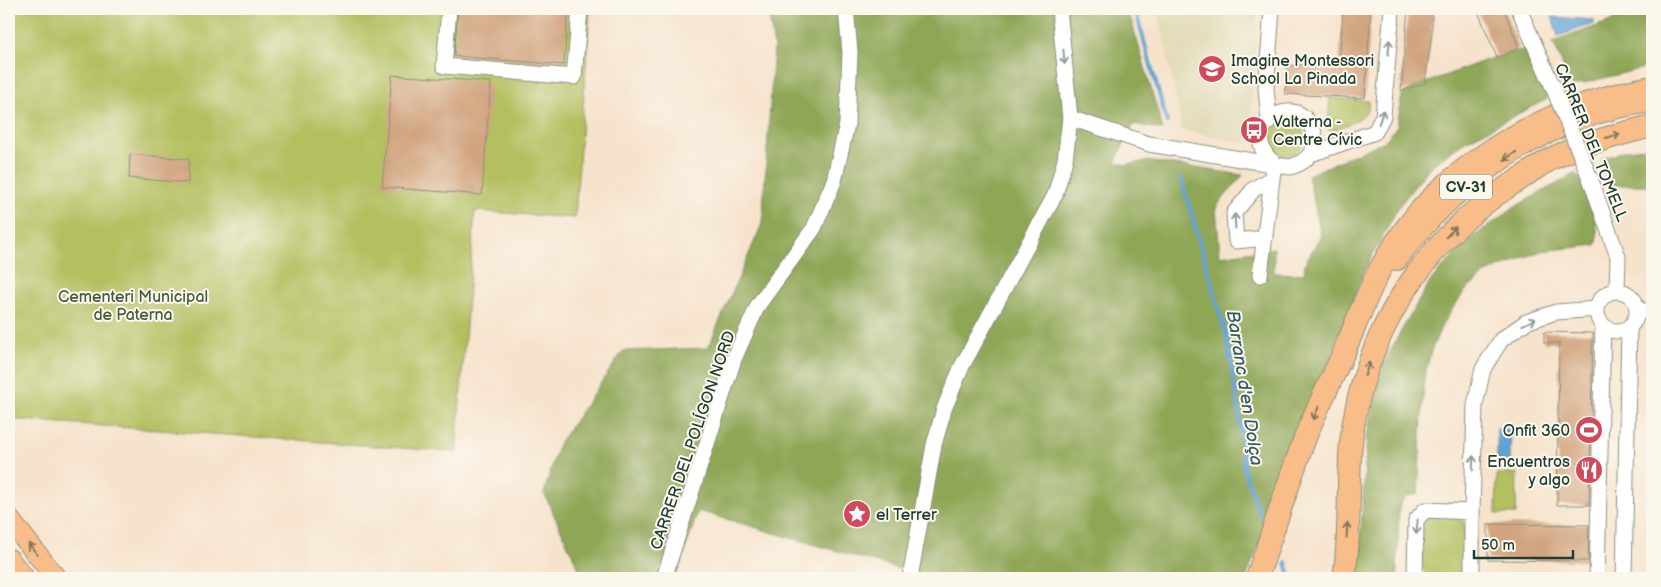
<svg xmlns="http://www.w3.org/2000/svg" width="1661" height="587" font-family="'Balsamiq Sans',sans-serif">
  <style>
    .built { fill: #e2dcba }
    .green { fill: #b4bf61; stroke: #6a7e4a }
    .forest { fill: #8fa657; stroke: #577246 }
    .water { fill: #62a3d5; stroke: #407084 }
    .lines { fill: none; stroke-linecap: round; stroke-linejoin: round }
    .stream { stroke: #62a3d5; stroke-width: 4 }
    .building { fill: #d2a580 }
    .minor-casing { stroke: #8a9080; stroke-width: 17 }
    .major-casing { stroke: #8a9080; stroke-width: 22 }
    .highway-casing { stroke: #8a9080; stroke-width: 24 }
    .minor { stroke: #fff; stroke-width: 15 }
    .major { stroke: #f8bd89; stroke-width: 20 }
    .highway { stroke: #f8bd89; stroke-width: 22 }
    .minor-bridge-casing { stroke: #8a9080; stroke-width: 17; stroke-linecap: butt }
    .minor-bridge { stroke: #fff; stroke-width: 15 }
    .oneway { stroke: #8f9e9a }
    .oneway2 { stroke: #81775a }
    .labels { text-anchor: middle; stroke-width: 4; stroke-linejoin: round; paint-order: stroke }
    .shield { fill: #fbf7ec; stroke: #61756b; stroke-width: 1 }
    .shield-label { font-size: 15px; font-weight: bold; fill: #1f3d34 }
    .poi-label { font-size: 16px; fill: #1f3d34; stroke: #fbf7ec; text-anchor: start }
    .street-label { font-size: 16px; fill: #1f3d34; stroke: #fbf7ec }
    .park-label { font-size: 16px; fill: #445e3f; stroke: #fbf7ec }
    .water-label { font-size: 18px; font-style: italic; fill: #335c64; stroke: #fbf7ec }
  </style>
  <rect width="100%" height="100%" fill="#fbf7ec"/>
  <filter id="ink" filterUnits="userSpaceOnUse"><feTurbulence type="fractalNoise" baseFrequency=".02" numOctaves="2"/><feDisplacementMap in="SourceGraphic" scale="10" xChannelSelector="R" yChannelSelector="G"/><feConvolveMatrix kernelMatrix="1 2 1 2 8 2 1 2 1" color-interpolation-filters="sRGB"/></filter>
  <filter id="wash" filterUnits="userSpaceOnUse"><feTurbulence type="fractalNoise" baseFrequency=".0096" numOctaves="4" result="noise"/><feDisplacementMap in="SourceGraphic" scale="20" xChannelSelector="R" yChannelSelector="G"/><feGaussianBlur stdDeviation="1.12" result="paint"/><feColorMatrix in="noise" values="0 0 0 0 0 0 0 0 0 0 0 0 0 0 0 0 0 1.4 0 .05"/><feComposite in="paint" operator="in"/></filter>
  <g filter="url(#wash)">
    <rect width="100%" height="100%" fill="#f6e3cc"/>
    <path class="built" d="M1158,9h100l-9,135 -67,-14z"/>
    <path class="green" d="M9,9h581l-15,209 -100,-7 -19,241 -447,-33z
      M1330,98l39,3c0,19 -22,23 -37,30l-4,-2z
      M1268 137a18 18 0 1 1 36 0a18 18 0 1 1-36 0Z
      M1497,474h20l-1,40h-20z
      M1427,516l34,1 4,6 -1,47 -8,8h-26c-13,-8 -10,-50 -3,-62z"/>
    <path class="forest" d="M768,9h360l35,121 -29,-6 -19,38 11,3 21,-4 96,14 -27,32 4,49 54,-8v25l30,1 1,-11 16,-28 -13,-60 77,-34 12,-15 5,-31 10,-7 85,-32 30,-7 20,50 -85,44 -32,24 -31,39 -34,63 -119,309h-326v-3l-222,-64 -22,67h-93l-39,-85 14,-48 65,-94 85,-3 54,-124 12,-177z
      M1641,10h11v56l-80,20 -19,-44z
      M1652,147v38h-39l-11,-26 25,-9z
      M1576,173c9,9 27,59 20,72l-55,6 -55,22 -23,20 -21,32 -11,26 -7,28 -6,115 -13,3 -6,10 -2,71h-39l9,-144 16,-70 23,-42 26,-43 34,-37 52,-37z"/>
    <path class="water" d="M1552,17l42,3v4l-36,12z
      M1497,429h14l-1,32 -13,-1z"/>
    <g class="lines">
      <path class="stream" d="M1135,9l32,113
        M1181,178l45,156 13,79 5,58 16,44
        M1286,563l5,15"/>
    </g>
    <g id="blocks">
      <path class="building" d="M458,9h110l-4,56 -110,-9z
        M1343,9h28l-6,89 -80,-4 2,-29 12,1 5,-4 35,4z
        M1408,9h24v23l-7,51 -24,8z
        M1477,9h27l15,39 -22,10z
        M392,75l99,7 -9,113 -100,-8z
        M130,154l59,5 -1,24 -59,-5z
        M1544,332l49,1 -4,172h-32l2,-162h-15z
        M1488,524l101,1 -1,36 -100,-1z"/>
    </g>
  </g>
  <g filter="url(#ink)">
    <use href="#blocks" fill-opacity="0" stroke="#8a9080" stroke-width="1"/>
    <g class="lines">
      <g class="minor-casing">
        <path id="minor" d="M449,9l-5,57 130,11 6,-68
          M1519,9l34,78
          M1070,118l79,26 141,23c11,-3 21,-9 24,-22 2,-8 0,-15 -5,-22 -22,-32 -72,11 -35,40
          M1269,120l-3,-31 6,-80
          M1311,154l64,-22 8,-16 9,-107
          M1590,178l28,79 -1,34
          M1265,238l-29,3 -2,-28 20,-24 18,-11
          M1260,275l14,-112
          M1597 311a20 20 0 1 1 40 0a20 20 0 1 1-40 0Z
          M1637,311h15
          M664,578l70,-219 24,-54 56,-77 20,-47 13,-57 3,-72 -4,-43
          M910,578l24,-133 10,-36 18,-43 93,-171 10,-35 5,-42 -11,-109
          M1415,578l1,-58 9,-10 47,2
          M1472,578v-66l3,-107 8,-36 18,-29 25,-18 30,-10 41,-3
          M1597,578l6,-253
          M1624,578l5,-251"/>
      </g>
      <g class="major-casing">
        <path id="major" d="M1397,260c59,-82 155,-146 255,-158
          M9,519l47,59
          M9,559l15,19"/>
      </g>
      <g class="highway-casing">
        <path id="highway" d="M1257,578c15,-44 29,-88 45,-132 11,-31 27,-60 40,-90 18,-40 28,-74 53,-112 54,-84 161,-141 257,-157
          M1344,578c7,-44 3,-91 7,-136 12,-109 75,-206 169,-263 11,-8 23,-16 35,-22 31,-14 64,-23 97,-31"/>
      </g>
      <use href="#minor" class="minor"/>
      <use href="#major" class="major"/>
      <use href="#highway" class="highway"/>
      <g class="minor-bridge-casing">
        <path id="minor-bridge" d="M1553,87l37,91"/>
      </g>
      <use href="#minor-bridge" class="minor-bridge"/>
    </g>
    <defs><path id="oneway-shaft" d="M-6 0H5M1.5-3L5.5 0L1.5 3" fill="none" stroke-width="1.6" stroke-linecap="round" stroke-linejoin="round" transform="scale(1.25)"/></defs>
    <g class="oneway">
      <use href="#oneway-shaft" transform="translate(1389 47) rotate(-86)"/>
      <use href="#oneway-shaft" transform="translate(1064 57) rotate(85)"/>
      <use href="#oneway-shaft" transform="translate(1381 117) rotate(-72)"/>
      <use href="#oneway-shaft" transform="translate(1235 221) rotate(-93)"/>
      <use href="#oneway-shaft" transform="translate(1529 322) rotate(-25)"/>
      <use href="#oneway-shaft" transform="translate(1473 463) rotate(-88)"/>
      <use href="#oneway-shaft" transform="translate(1417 527) rotate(95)"/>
    </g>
    <g class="oneway2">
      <use href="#oneway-shaft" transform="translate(1613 136) rotate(-15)"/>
      <use href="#oneway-shaft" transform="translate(1510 156) rotate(147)"/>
      <use href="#oneway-shaft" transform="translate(1451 232) rotate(-45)"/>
      <use href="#oneway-shaft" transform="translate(1367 369) rotate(-71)"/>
      <use href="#oneway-shaft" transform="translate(1316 413) rotate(114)"/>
      <use href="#oneway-shaft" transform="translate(1347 530) rotate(-87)"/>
      <use href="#oneway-shaft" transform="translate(33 549) rotate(-129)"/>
    </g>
  </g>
  <defs>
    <g id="school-disc" transform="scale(1.4375)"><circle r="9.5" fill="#d1495b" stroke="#fbf7ec"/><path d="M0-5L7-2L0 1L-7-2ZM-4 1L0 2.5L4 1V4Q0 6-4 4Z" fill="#fff"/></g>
    <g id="bus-disc" transform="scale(1.4375)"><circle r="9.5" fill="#d1495b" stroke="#fbf7ec"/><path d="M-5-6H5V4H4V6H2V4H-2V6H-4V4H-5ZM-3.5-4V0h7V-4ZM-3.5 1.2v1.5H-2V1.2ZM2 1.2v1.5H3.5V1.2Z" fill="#fff"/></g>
    <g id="stadium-disc" transform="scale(1.4375)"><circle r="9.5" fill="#d1495b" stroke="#fbf7ec"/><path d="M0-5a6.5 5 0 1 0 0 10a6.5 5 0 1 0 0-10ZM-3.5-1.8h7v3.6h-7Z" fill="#fff"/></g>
    <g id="restaurant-disc" transform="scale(1.4375)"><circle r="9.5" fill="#d1495b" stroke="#fbf7ec"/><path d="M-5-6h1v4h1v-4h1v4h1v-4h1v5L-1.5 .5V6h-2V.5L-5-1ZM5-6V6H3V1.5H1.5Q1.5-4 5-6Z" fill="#fff"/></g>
    <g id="sight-disc" transform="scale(1.4375)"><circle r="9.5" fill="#d1495b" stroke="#fbf7ec"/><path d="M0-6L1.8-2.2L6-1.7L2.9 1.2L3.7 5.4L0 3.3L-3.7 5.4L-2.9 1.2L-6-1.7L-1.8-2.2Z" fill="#fff"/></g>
  </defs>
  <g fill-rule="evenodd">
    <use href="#school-disc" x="1212" y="69"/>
    <use href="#bus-disc" x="1254" y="130"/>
    <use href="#stadium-disc" x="1589" y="430"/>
    <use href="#restaurant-disc" x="1589" y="470"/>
    <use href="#sight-disc" x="857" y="514"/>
  </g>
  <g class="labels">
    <rect class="shield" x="1440" y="174.5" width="52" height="25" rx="4"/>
    <g class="shield-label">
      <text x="1466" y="192">CV-31</text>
    </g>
    <g class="poi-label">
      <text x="1231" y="66">Imagine Montessori<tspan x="1231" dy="18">School La Pinada</tspan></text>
      <text x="1273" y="127">Valterna -<tspan x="1273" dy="18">Centre Cívic</tspan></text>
      <text x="1570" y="436" text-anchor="end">Onfit 360</text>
      <text x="1570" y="467" text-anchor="end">Encuentros<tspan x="1570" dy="18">y algo</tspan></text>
      <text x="876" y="520">el Terrer</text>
    </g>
    <g class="street-label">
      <text transform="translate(1592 142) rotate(68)" y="6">CARRER DEL TOMELL</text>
      <text transform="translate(692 440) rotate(-71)" y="6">CARRER DEL POLÍGON NORD</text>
    </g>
    <g class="park-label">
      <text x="133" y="302">Cementeri Municipal<tspan x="133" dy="18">de Paterna</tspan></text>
    </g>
    <g class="water-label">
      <text transform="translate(1245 388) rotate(81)" y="6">Barranc d'en Dolça</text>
    </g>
  </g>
  <rect width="1661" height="587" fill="none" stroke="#fbf7ec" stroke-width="30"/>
  <path d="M1474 550v8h99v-8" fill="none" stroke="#1f3d34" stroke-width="2.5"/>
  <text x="1481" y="550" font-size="15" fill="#1f3d34" stroke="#fbf7ec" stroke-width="4" paint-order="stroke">50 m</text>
</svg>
